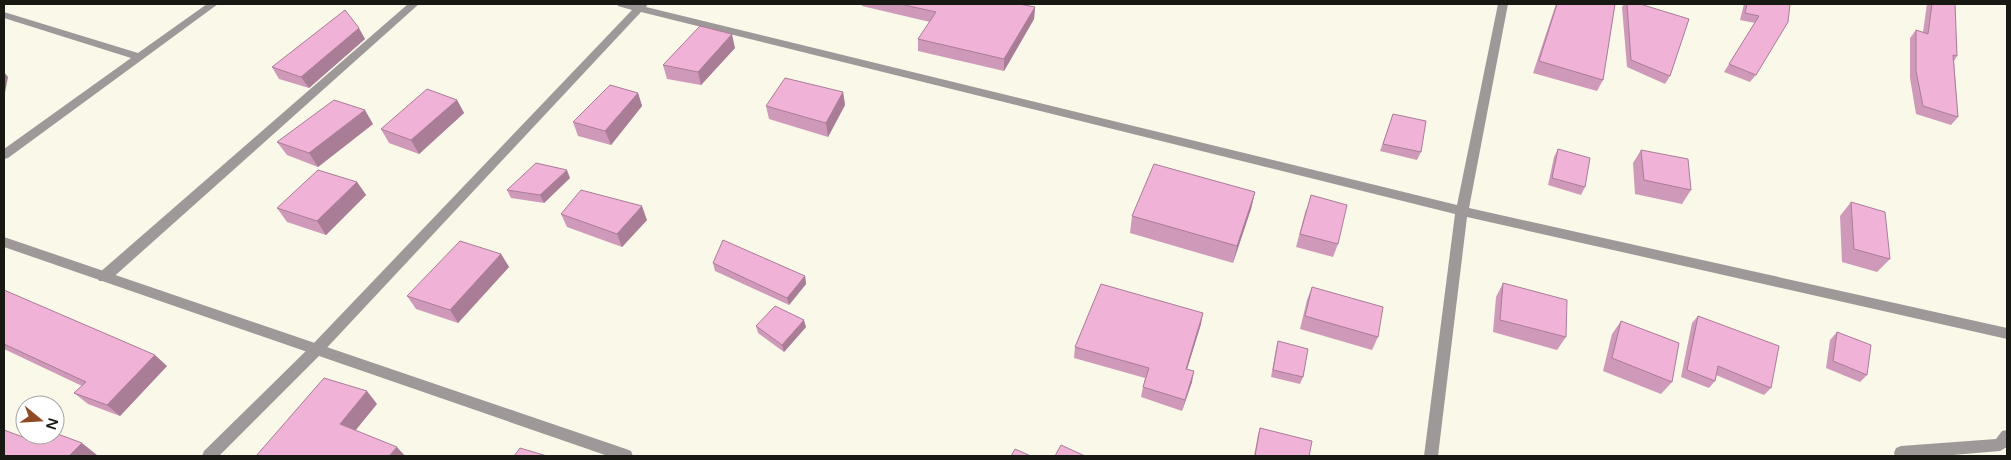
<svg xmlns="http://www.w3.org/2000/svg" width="2011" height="460" font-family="'Varela Round',sans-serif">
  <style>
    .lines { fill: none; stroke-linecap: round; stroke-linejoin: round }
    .minor { fill: #9f9899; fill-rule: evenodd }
    .tertiary { fill: #9f9899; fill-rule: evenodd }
    .wall { fill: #cf99b9 }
    .shaded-wall { fill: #a97d96 }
    .building { fill: #f1b2d7; stroke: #a97d96 }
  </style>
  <rect width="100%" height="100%" fill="#faf8e9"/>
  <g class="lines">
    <path class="minor" d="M207,4h11l-210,154 -4,1v-10l127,-91 -127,-40v-6l134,41z
      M408,4h11l-310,277h-10l-1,-4 1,-4z
      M617,4h31l-2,3 811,198 41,-201h10l-39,204 538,120v11l-540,-122 -29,239h-14l31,-242 -814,-202 -319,341 -103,103h-17l2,-5 108,-106 320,-335 -14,-4z
      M2007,430v17l-7,4 -59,5h-46l-1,-3 2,-5 5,-2 95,-7 6,-8z"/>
    <path class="tertiary" d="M4,237l622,212 5,2 2,5h-25l-604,-209z"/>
  </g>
  <path class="wall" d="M862,4h157l16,3 -1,12 -30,52 -86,-20v-12l12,-17 -68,-16z
    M1556,4h59l-12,76 -6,11 -64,-18z
    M1624,4h16l30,72 -5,8 -38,-17 -5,-60z
    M1744,4h46l-34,71 -6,7 -26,-10 31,-49 -15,-3z
    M1927,4h28l2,52 -3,5 4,56 -7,8 -35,-11 -6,-36v-40l6,-8 7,2z
    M365,39l-56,49 -30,-9 -7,-12z
    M735,48l-34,37 -34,-6 -4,-14z
    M843,92l2,13 -17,32 -59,-18 -3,-13z
    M638,93l4,13 -31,39 -33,-9 -5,-14z
    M457,100l7,13 -45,41 -30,-11 -8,-14z
    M1393,114l28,38 -4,8 -37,-9z
    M373,124l-55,43 -31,-12 -10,-13z
    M1558,149l27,38 -4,8 -33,-10 6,-28z
    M1641,150l50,40 -9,14 -47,-10 -2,-31z
    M570,178l-26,25 -33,-5 -4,-8z
    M357,182l9,13 -40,40 -39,-13 -10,-14z
    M1255,192l-4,17 -18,54 -103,-30 2,-17z
    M1851,202l39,57 -13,13 -35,-10 -2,-46z
    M1306,209l32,35 -5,13 -37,-10z
    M561,214l86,6 -25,27 -55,-20z
    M501,254l8,13 -51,56 -42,-14 -9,-13z
    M713,263l92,13 1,8 -17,21 -74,-34z
    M1503,283l63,54 -9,13 -64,-18 3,-35z
    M1312,287l66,50 -6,13 -72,-21 7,-29z
    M4,290l163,76 -47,50 -32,-12 -14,-11 8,-7 -78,-37z
    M1698,316l73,72 -7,7 -48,-20 -1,6 -6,7 -28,-11 11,-54z
    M1621,321l51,61 -11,12 -58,-23 9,-37z
    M1201,324l-14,45 5,13 -10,29 -41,-14 2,-10 2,-9 -71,-20 1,-11z
    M756,326l50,1 -22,25 -26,-19z
    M1837,332l30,43 -7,7 -34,-14 4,-28z
    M1278,341l25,36 -3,7 -29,-7 5,-28z
    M1260,428l49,28h-55l4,-21z"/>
  <path class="shaded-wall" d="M1035,7l-1,12 -30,52v-12z
    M359,28l6,11 -56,49 -8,-11z
    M732,34l3,14 -34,37 -3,-13z
    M4,72l4,5 -4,21z
    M843,92l2,13 -17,32 -2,-14z
    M638,93l4,13 -31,39 -6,-14z
    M457,100l7,13 -45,41 -8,-14z
    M365,110l8,14 -55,43 -9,-14z
    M567,170l3,8 -26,25 -4,-8z
    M357,182l9,13 -40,40 -9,-14z
    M1255,192l-4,17 -18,54 4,-17z
    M642,206l5,14 -25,27 -5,-13z
    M501,254l8,13 -51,56 -8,-13z
    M805,276l1,8 -17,21 -2,-7z
    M1203,313l-2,11 -17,55 2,-10z
    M804,320l2,7 -22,25 -2,-7z
    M155,355l12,11 -47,50 -13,-11z
    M1194,371l-2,11 -10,29 3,-11z
    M367,391l10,13 -26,32 -11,-12z
    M82,443l15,12 -1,1h-27z
    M397,447l8,9h-16z"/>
  <path class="building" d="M900,4h119l16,3 -31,52 -86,-20 18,-27z
    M1557,4h58l-12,76 -64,-19z
    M1627,4h13l49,15 -19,57 -39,-16z
    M1747,4h43l-2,18 -32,53 -27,-11 30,-48 -14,-3z
    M1932,4h23l2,52 -4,-1 5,62 -35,-11 -7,-35v-41l12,4z
    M345,10l14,18 -58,49 -29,-10z
    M700,26l32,8 -34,38 -35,-7z
    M785,78l58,14 -17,31 -60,-17z
    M610,85l28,8 -33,38 -32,-9z
    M427,89l30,11 -46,40 -30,-11z
    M334,100l31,10 -56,43 -32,-11z
    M1393,114l33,7 -5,31 -38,-8z
    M1558,149l32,9 -5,29 -33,-9z
    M1641,150l47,9 3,31 -47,-10z
    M536,163l31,7 -27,25 -33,-5z
    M1154,164l101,28 -18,54 -105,-30z
    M318,170l39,12 -40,39 -40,-13z
    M581,190l61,16 -25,28 -56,-20z
    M1311,195l36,10 -9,39 -38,-10z
    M1851,202l34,10 5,47 -36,-10z
    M723,240l82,36 -18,22 -74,-35z
    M460,241l41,13 -51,56 -43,-14z
    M1503,283l64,17 -1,37 -66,-17z
    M1101,284l102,29 -17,56 8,2 -9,29 -42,-13 6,-19 -74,-21z
    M1312,287l71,20 -5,30 -73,-21z
    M4,290l151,65 -48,50 -33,-12 12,-11 -82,-38z
    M775,306l29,14 -22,25 -26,-19z
    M1698,316l81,30 -8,42 -53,-22 -3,15 -28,-11z
    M1621,321l58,22 -7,39 -60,-24z
    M1837,332l34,13 -4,30 -34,-14z
    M1278,341l30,8 -5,28 -30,-7z
    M324,378l43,13 -27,33 57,23 -8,9h-133z
    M1260,428l52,13 -3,15h-54z
    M4,430l35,13 8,-8h8v-2l27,10 -13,13h-65z
    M1061,445l24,11h-30z
    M520,448l27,8h-33z
    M1015,449l16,7h-20z"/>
  <rect width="2011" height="460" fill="none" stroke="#191914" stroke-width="10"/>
  <g transform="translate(40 420) rotate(108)"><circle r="24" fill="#ffffff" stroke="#a3a3a1"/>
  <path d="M0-4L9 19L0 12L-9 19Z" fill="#904a23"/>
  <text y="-8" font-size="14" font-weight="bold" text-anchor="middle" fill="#191914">N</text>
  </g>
</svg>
